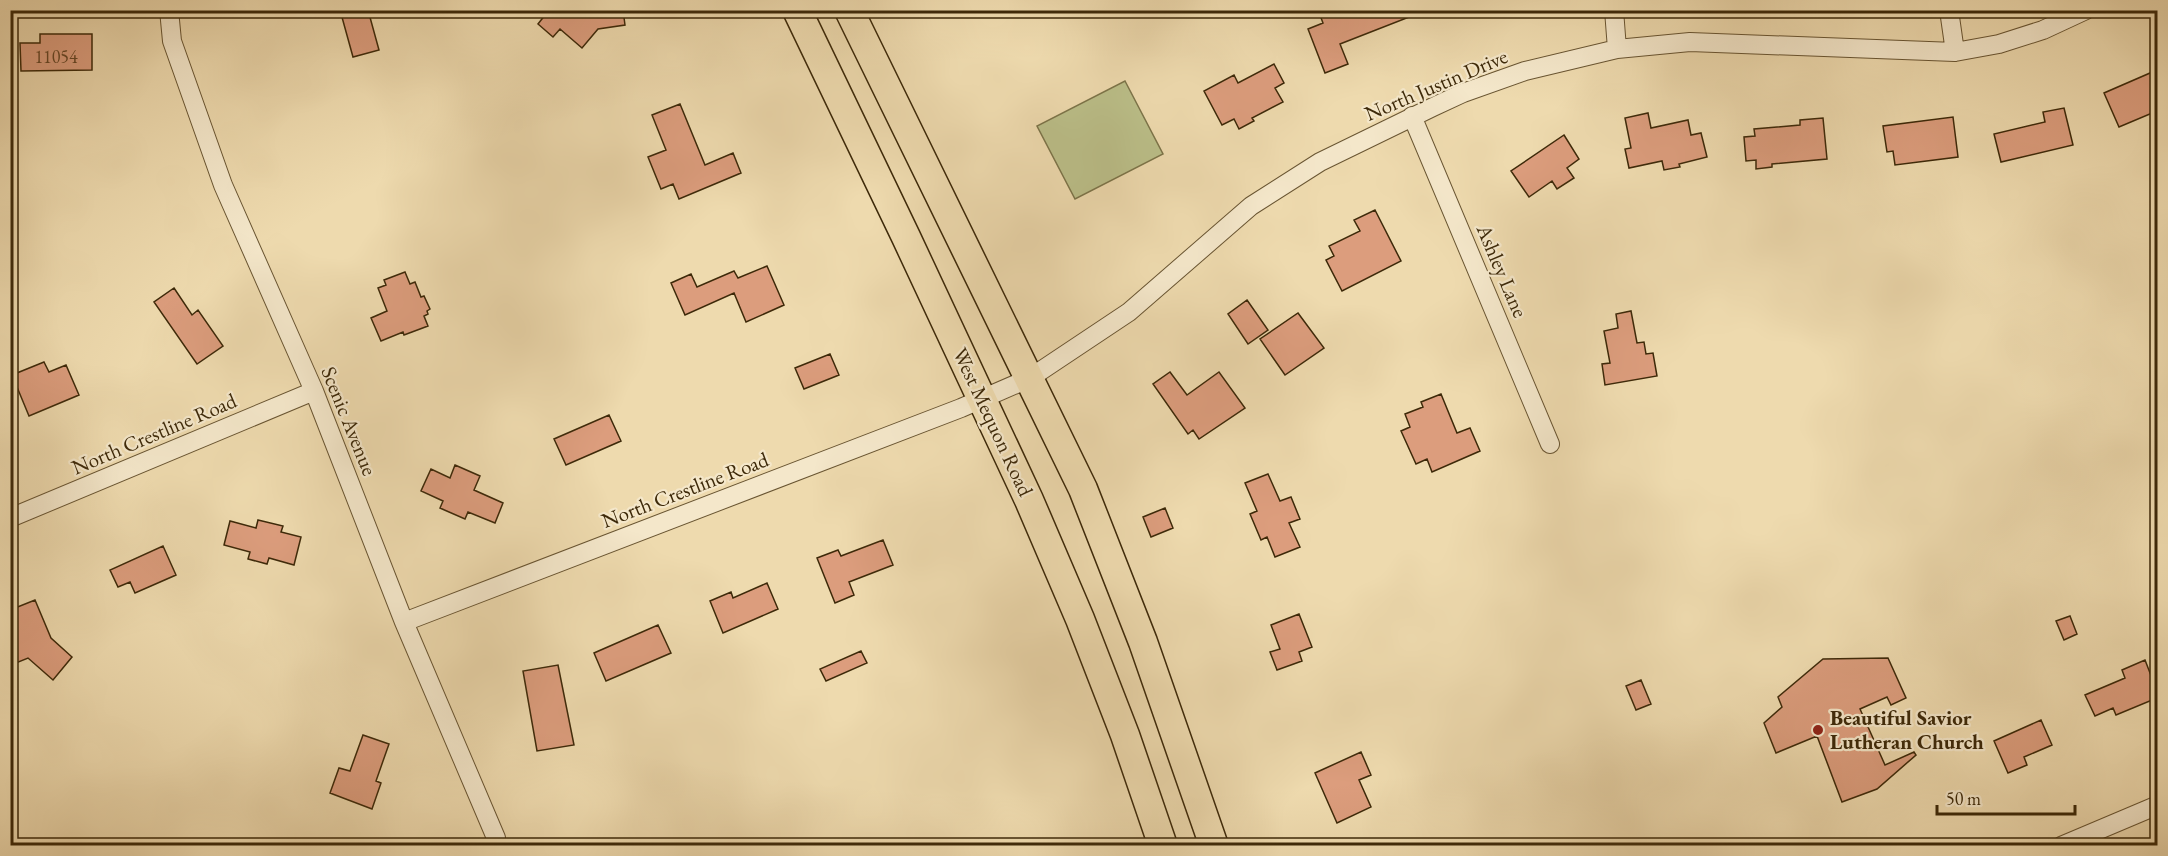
<svg xmlns="http://www.w3.org/2000/svg" width="2168" height="856" font-family="'EB Garamond',serif">
  <style>
    .green { fill: #bbbf89; stroke: #7c7449; stroke-width: 1.5 }
    .building { fill: #dc9d7d; stroke: #3d2909; stroke-width: 1.5 }
    .lines { fill: none; stroke-linecap: round; stroke-linejoin: round }
    .street-casing { stroke: #695532; stroke-width: 20 }
    .primary-casing { stroke: #3d2909; stroke-width: 31 }
    .street { stroke: #f4e7ca; stroke-width: 18 }
    .primary { stroke: #eedaae; stroke-width: 28 }
    .poi-dot { fill: #8f2418; stroke: #f4e7ca; stroke-width: 2 }
    .labels { text-anchor: middle; stroke-width: 4.5; stroke-linejoin: round; paint-order: stroke }
    .number-label { font-size: 18px; fill: #654626 }
    .street-label { font-size: 21px; fill: #3d2909; stroke: #f4e7ca }
    .poi-label { font-size: 21px; font-weight: bold; fill: #3d2909; stroke: #f4e7ca; text-anchor: start }
  </style>
  <rect width="100%" height="100%" fill="#eedaae"/>
  <filter id="stains"><feTurbulence type="fractalNoise" baseFrequency=".00333" numOctaves="4"/><feColorMatrix values="0 0 0 0 .2 0 0 0 0 .09 0 0 0 0 .02 0 0 0 .5 -.17"/></filter>
  <radialGradient id="worn" r=".72"><stop offset=".6" stop-color="#630" stop-opacity="0"/><stop offset="1" stop-color="#630" stop-opacity=".3"/></radialGradient>
  <path class="green" d="M1125,81l38,73 -88,45 -38,-73z"/>
  <path class="building" d="M340,10h28l11,40 -26,7z
    M549,10h74l2,15 -27,4 -16,19 -22,-19 -7,8 -15,-13z
    M1318,10h104v2l-82,32 8,20 -23,9 -17,-44 15,-6z
    M40,34h52v36l-71,1 -1,-28h20z
    M1274,64l10,19 -9,5 8,14 -31,16 2,3 -15,8 -5,-10 -12,6 -18,-34 30,-16 4,8z
    M2157,70v41l-38,16 -15,-34z
    M680,104l25,61 28,-12 8,20 -62,26 -6,-15 -12,5 -13,-32 18,-7 -14,-35z
    M2064,108l9,37 -72,17 -7,-28 51,-12 -2,-10z
    M1648,113l3,15 37,-8 3,15 10,-2 6,24 -28,7 1,3 -16,3 -2,-9 -33,7 -4,-19 6,-1 -6,-30z
    M1953,117l5,40 -63,8 -2,-14 -6,1 -4,-26z
    M1823,118l4,41 -55,5v3l-16,2v-9l-10,1 -2,-24 11,-1 -1,-7 46,-4v-5z
    M1564,135l15,24 -12,9 7,10 -17,11 -5,-8 -23,16 -18,-26z
    M1375,210l26,51 -59,30 -16,-31 8,-4 -5,-10 31,-15 -6,-11z
    M767,266l17,39 -38,17 -12,-29 -49,22 -14,-32 20,-9 6,13 37,-16 4,7z
    M405,272l5,12 5,-2 6,15 3,-1 6,13 -3,2 1,3 -4,2 4,10 -24,9 -1,-3 -22,9 -10,-23 16,-7 -9,-23 8,-3 -2,-5z
    M174,288l18,27 6,-5 25,36 -26,18 -43,-62z
    M1247,300l21,30 -20,14 -20,-30z
    M1631,311l6,32 7,-1 2,12 7,-1 4,23 -52,9 -3,-21 8,-1 -6,-32 14,-3 -2,-14z
    M1298,313l26,35 -39,27 -25,-36z
    M830,354l9,21 -35,14 -9,-21z
    M44,362l5,10 17,-7 13,30 -50,21 -17,-41z
    M1170,372l17,23 32,-23 26,36 -46,31 -6,-9 -5,4 -35,-50z
    M1441,394l16,39 13,-5 10,23 -48,21 -5,-13 -11,5 -15,-33 9,-4 -5,-13 18,-7 -2,-5z
    M609,415l12,26 -55,24 -12,-26z
    M455,465l25,11 -6,14 29,13 -8,20 -27,-11 -3,7 -25,-11 3,-7 -22,-10 10,-22 19,9z
    M1268,474l12,27 11,-4 9,22 -11,4 11,24 -25,10 -8,-20 -6,3 -11,-26 7,-3 -12,-28z
    M1165,508l8,20 -22,9 -8,-20z
    M258,520l25,6 -2,6 20,5 -7,28 -25,-7 -2,6 -19,-5 2,-7 -26,-7 6,-24 26,7z
    M883,540l10,25 -44,17 5,13 -19,8 -18,-45 21,-8 3,6z
    M163,546l13,29 -41,18 -5,-11 -12,5 -8,-17z
    M767,583l11,26 -55,24 -13,-32 21,-9 2,6z
    M35,600l16,38 21,19 -19,23 -25,-22 -17,7 -1,-55z
    M1299,614l13,33 -13,5 3,9 -25,9 -7,-18 10,-3 -9,-24z
    M2070,616l7,18 -13,6 -8,-19z
    M658,625l13,28 -65,28 -12,-28z
    M861,651l6,12 -41,18 -6,-12z
    M1888,658l18,40 -15,7 -4,-8 -27,12 25,56 29,-13 2,3 -39,34 -35,13 -25,-66 -41,17 -12,-30 18,-16 -4,-10 45,-38z
    M2145,660l12,31v7l-41,17 -3,-7 -18,8 -10,-21 40,-17 -3,-8z
    M558,665l16,80 -37,6 -14,-80z
    M1641,680l10,24 -15,6 -10,-24z
    M2041,720l11,25 -28,12 3,8 -19,8 -14,-32z
    M363,735l26,9 -13,37 5,2 -9,26 -42,-16 9,-25 11,3z
    M1361,752l10,23 -12,5 12,27 -34,16 -22,-50z"/>
  <g class="lines">
    <g class="street-casing">
      <path id="street" d="M169,10l3,31 51,144 91,206 90,231 92,216v8
        M1614,10l3,39
        M1949,10l6,42
        M1412,116l138,328
        M10,518l304,-127
        M404,622l557,-214 69,-30 99,-66 122,-106 69,-44 113,-55 30,-14 62,-22 92,-22 73,-7 265,10 44,-8 44,-14 43,-20
        M2061,846l97,-41"/>
    </g>
    <g class="primary-casing">
      <path id="primary" d="M797,10l109,227 123,263 51,119 45,116 38,111
        M849,10l234,479 60,153 71,204"/>
    </g>
    <use href="#street" class="street"/>
    <use href="#primary" class="primary"/>
  </g>
  <circle class="poi-dot" cx="1818" cy="730" r="6"/>
  <g class="labels">
    <g class="number-label">
      <text x="56" y="63">11054</text>
    </g>
    <g class="street-label">
      <text transform="translate(1436 85) rotate(-23)" y="7">North Justin Drive</text>
      <text transform="translate(1502 271) rotate(67)" y="7">Ashley Lane</text>
      <text transform="translate(349 421) rotate(68)" y="7">Scenic Avenue</text>
      <text transform="translate(993 422) rotate(65)" y="7">West Mequon Road</text>
      <text transform="translate(154 434) rotate(-23)" y="7">North Crestline Road</text>
      <text transform="translate(685 490) rotate(-21)" y="7">North Crestline Road</text>
    </g>
    <g class="poi-label">
      <text x="1830" y="725">Beautiful Savior<tspan x="1830" dy="24">Lutheran Church</tspan></text>
    </g>
  </g>
  <rect width="2168" height="856" fill="none" stroke="#eedaae" stroke-width="36"/>
  <rect x="12" y="12" width="2144" height="832" fill="none" stroke="#3d2909" stroke-width="3"/>
  <rect x="18" y="18" width="2132" height="820" fill="none" stroke="#3d2909" stroke-width="1.5"/>
  <path d="M1937 805v9h138v-9" fill="none" stroke="#3d2909" stroke-width="3"/>
  <text x="1946" y="805" font-size="18" fill="#3d2909" stroke="#f4e7ca" stroke-width="4.5" paint-order="stroke">50 m</text>
  <rect width="100%" height="100%" filter="url(#stains)"/>
  <rect width="100%" height="100%" fill="url(#worn)"/>
</svg>
